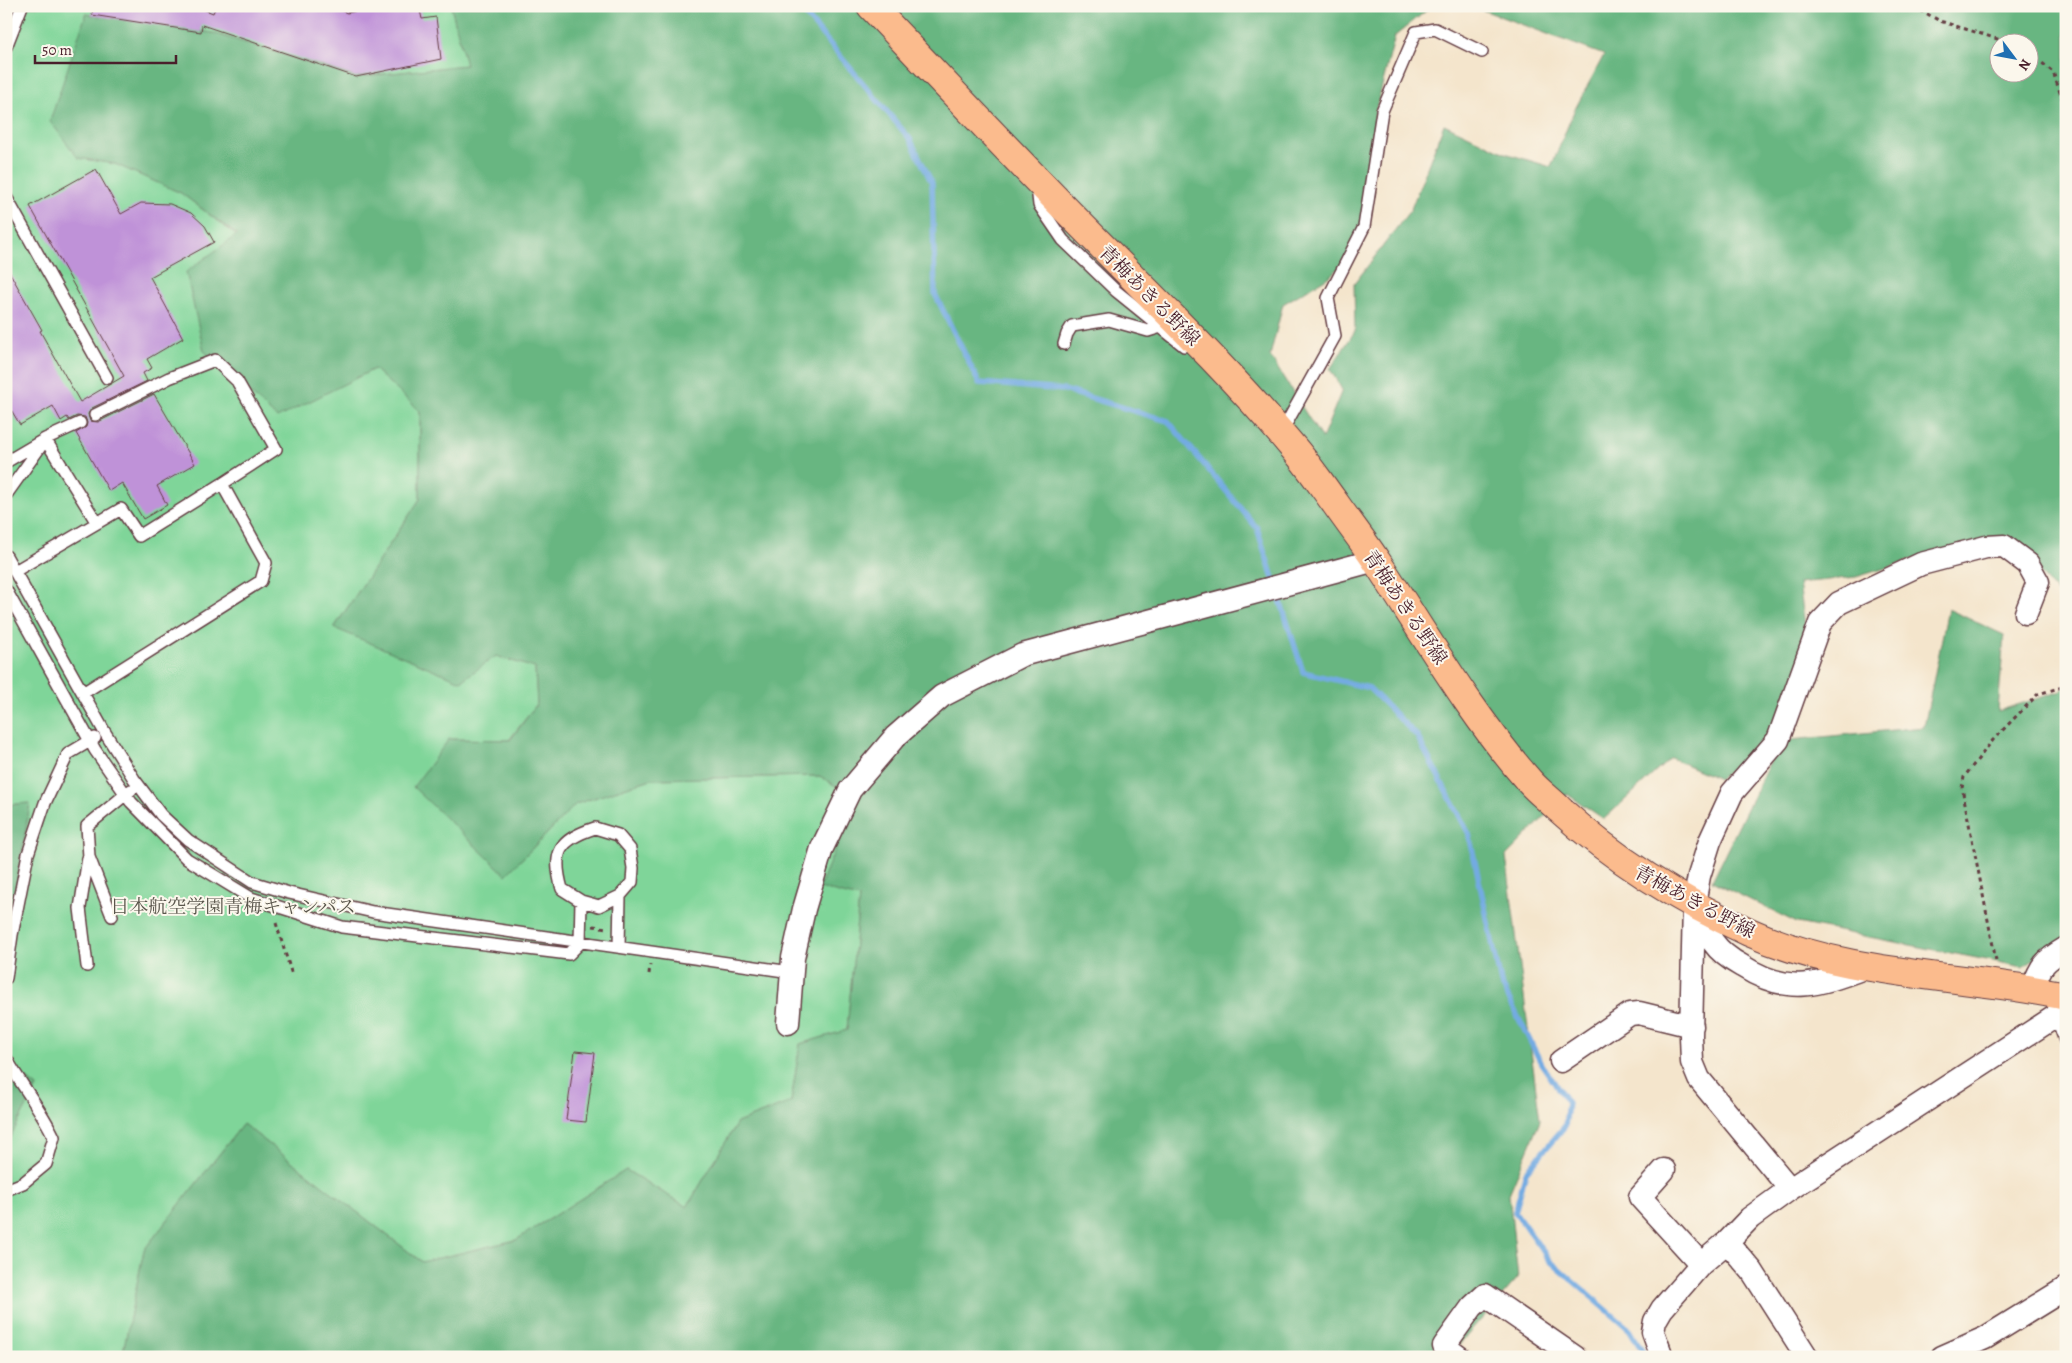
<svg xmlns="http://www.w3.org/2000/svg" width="2072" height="1363" font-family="Alegreya,'Noto Serif JP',serif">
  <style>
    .green { fill: #7fd599; stroke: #647a62 }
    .forest { fill: #67b681; stroke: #586a56; fill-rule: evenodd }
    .water { fill: #73abe2; stroke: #5e6586 }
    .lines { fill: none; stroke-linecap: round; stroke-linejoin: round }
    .stream { stroke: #73abe2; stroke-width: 5.5 }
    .building { fill: #bf92d8 }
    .lane-casing { stroke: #643d43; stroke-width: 14 }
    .street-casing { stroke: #643d43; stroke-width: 25 }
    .primary-casing { stroke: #643d43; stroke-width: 30 }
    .path { stroke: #643d43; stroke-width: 3; stroke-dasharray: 4 4; stroke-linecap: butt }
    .lane { stroke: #fff; stroke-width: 11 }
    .street { stroke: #fff; stroke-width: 22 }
    .primary { stroke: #fbbb8d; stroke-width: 28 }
    .labels { text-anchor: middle; stroke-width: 4; stroke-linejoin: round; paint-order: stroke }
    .street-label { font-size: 19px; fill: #4a1f2b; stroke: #fbf7ec }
    .park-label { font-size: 19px; fill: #5a564c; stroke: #fbf7ec }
  </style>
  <rect width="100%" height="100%" fill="#fbf7ec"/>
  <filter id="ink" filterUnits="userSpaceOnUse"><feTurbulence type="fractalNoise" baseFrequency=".02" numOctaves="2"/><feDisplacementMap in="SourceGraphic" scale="10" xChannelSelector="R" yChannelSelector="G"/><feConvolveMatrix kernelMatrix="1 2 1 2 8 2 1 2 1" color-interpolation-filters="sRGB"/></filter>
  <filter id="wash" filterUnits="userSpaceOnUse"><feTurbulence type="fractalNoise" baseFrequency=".0096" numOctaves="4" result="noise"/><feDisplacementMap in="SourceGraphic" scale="20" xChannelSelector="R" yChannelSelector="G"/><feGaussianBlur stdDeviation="1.12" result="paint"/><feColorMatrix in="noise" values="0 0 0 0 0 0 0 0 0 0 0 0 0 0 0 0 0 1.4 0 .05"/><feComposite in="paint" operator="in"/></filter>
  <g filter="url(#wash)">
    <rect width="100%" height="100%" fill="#f4e5cc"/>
    <path class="green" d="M6,6h445l15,59 -110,12 -143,-44 -127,-19 -8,144 37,6 66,29 56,43 -33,115 73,66 97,-48 46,42v88l-86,129 162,28 39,12 2,36 -28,36 -60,-1 57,136 70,-71 75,-25 169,-3 36,23 -36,89 39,9 -12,133 -47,14 -9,58 -54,21 -50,84 -61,-37 -110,70 -94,22 -179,-138 -99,126 -22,107h-116v-212l31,-58 -31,-24v-146l10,-29 14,-85 -24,2z"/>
    <path class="forest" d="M451,6h981l-37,30 -20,77 -5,87 -22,61 -21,17 -44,26 -13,52 52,83 20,-49 -12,-21 25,-38 -1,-47 57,-75 33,-85 61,29 46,14 23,-56 30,-56 -132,-49h594v597l-53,-61 -51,3 -106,32 -57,6 6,42 -14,100 -72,54 -48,-21 -67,61 -37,-25 -61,62 34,265 -31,73 9,84 -70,79h-1326l22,-107 99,-126 179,138 94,-22 110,-70 61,37 50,-84 54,-21 9,-58 47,-14 12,-132 -40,-10 37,-89 -36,-23 -169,3 -75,25 -70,71 -93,-88 36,-48 61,1 27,-36 -2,-36 -39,-12 -35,25 -127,-53 86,-129v-88l-46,-42 -97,49 -73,-67 -18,-79 51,-37 -56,-42 -66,-29 -37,-6 -28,-37 36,-107 127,19 143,44 110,-12zM2000,42h30v30h-30z
      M1948,609l56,26 -6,76 63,-20 5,-5v253l-43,28 -226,-44 -85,-42 68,-140 144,-14z
      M30,803l-14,85 -10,29v-112z
      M6,1063l31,24 -31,58z"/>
    <path class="water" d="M6,6h8l1,19 -9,2z"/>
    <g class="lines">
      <path class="stream" d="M798,6l112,133 22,44 3,111 44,89 85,7 104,31 89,107 17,53
        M1277,590l26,82 66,16 48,48 52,98 32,149 40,80 27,40 -3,23 -39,46 -11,40 35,49 80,69 16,27"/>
    </g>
    <g id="blocks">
      <path class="building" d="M93,6h102l18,7 3,-7h114l17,7 33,-7h39l3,13 14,-2 5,42 -85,18 -154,-52 -1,7 -109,-17z
        M96,169l25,45 20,-11 29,1 21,9 14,13 9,16 -64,35 33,61 -36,21 5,9 -9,5 4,8 -55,27 -4,6 2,7 8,1 56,-28 41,70 -38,22 10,19 -24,14 -21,-36 -13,8 -33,-58 10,-6 1,-4 -2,-6 -8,-1 -8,4 -2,-3 -6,4 -8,-15 -33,19 -14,-24v-135l36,64 -2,1 40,71 44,-26 -94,-170z
        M575,1051l20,2 -9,69 -20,-2z"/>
    </g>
  </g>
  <g filter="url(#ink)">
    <use href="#blocks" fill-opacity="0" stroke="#643d43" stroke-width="1"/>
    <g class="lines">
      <g class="lane-casing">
        <path id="lane" d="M6,47l16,-41
          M1037,187l2,18 24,35 53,51 68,55
          M6,197l101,181
          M1064,344l3,-10 5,-8 37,-6 39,11 13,-4
          M95,415l74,-37 46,-18 22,21 39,68 -54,35
          M1281,433l54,-97 -7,-38 36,-71 18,-116 34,-79 19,-3 47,23
          M45,439l52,84
          M6,462l39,-23 35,-16
          M6,495l37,-52
          M6,556l98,175 30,48 27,36 27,25 64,42 37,11 84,19 418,60
          M15,571l106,-62 18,27 83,-52 44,79 -5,18 -178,112
          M6,590l89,160 36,52 56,57 64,39 91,29 227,27 11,-11 1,-42
          M595,828l23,7 12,14 3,19 -1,14 -12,14 -21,10 -18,-5 -19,-12c-10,-36 -4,-49 33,-61z
          M112,916l-23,-59 -2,-31 44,-36
          M619,947l1,-51
          M87,966l-7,-58 8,-50
          M6,978l6,-43 16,-81 17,-51 23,-49 27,-16
          M2056,1016l10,28
          M6,1058c15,27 35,51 48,79l-8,27 -23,19 -17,7"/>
      </g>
      <g class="street-casing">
        <path id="street" d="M1696,907c5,11 10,25 17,35 7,10 18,18 29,24 47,30 76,19 125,1
          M2032,989c9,-24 12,-28 34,-41
          M788,1023l5,-65 11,-49 18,-61 28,-58 45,-53 47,-41 80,-41 354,-95
          M1561,1061l69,-47 9,-1 53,13
          M1664,1170l-24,27 61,67
          M1790,1189l-91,-110 -7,-17 -1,-26 3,-132 5,-28 11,-35 22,-48 46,-53 42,-117 19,-20 82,-39 65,-17 18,-1 24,18 10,18 -12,31
          M1727,1242l25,29 55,86
          M1459,1357l-15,-11 28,-39 13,-12 90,62
          M1662,1357l-9,-25 2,-11 7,-12 39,-45 26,-22 23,-24 40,-29 266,-173 10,-19
          M1942,1357l43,-19 81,-50"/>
      </g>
      <g class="primary-casing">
        <path id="primary" d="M871,6c71,75 141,149 213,222 70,71 143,141 207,217 16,18 30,39 44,58 14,20 29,39 42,59 49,74 94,153 153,220 9,10 20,18 29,27 56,51 122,92 190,123 100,45 212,42 317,64"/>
      </g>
      <path class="path" d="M1913,6l27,15 67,21
        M2030,53l23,19 13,38
        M276,923l16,52
        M593,926l14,2
        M1996,961l-34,-173 2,-11 29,-37 45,-46 28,-8
        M649,974l1,-9"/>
      <use href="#lane" class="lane"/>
      <use href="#street" class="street"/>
      <use href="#primary" class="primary"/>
    </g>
  </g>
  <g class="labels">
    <g class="street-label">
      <text transform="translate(1150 295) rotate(45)" y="7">青梅あきる野線</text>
      <text transform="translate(1406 607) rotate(56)" y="7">青梅あきる野線</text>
      <text transform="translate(1695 901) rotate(28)" y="7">青梅あきる野線</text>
    </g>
    <g class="park-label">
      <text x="233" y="913">日本航空学園青梅キャンパス</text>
    </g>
  </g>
  <rect width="2072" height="1363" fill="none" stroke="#fbf7ec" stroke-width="25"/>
  <g transform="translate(2014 58) rotate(122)"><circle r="24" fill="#fbf7ec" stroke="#b4a19f"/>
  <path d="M0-4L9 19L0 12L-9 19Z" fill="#1f6fb2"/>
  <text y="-8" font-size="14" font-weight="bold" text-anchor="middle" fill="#4a1f2b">N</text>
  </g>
  <path d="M35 55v8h141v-8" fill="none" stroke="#4a1f2b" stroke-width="2.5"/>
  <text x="42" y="55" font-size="15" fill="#4a1f2b" stroke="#fbf7ec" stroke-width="4" paint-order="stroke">50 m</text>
</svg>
